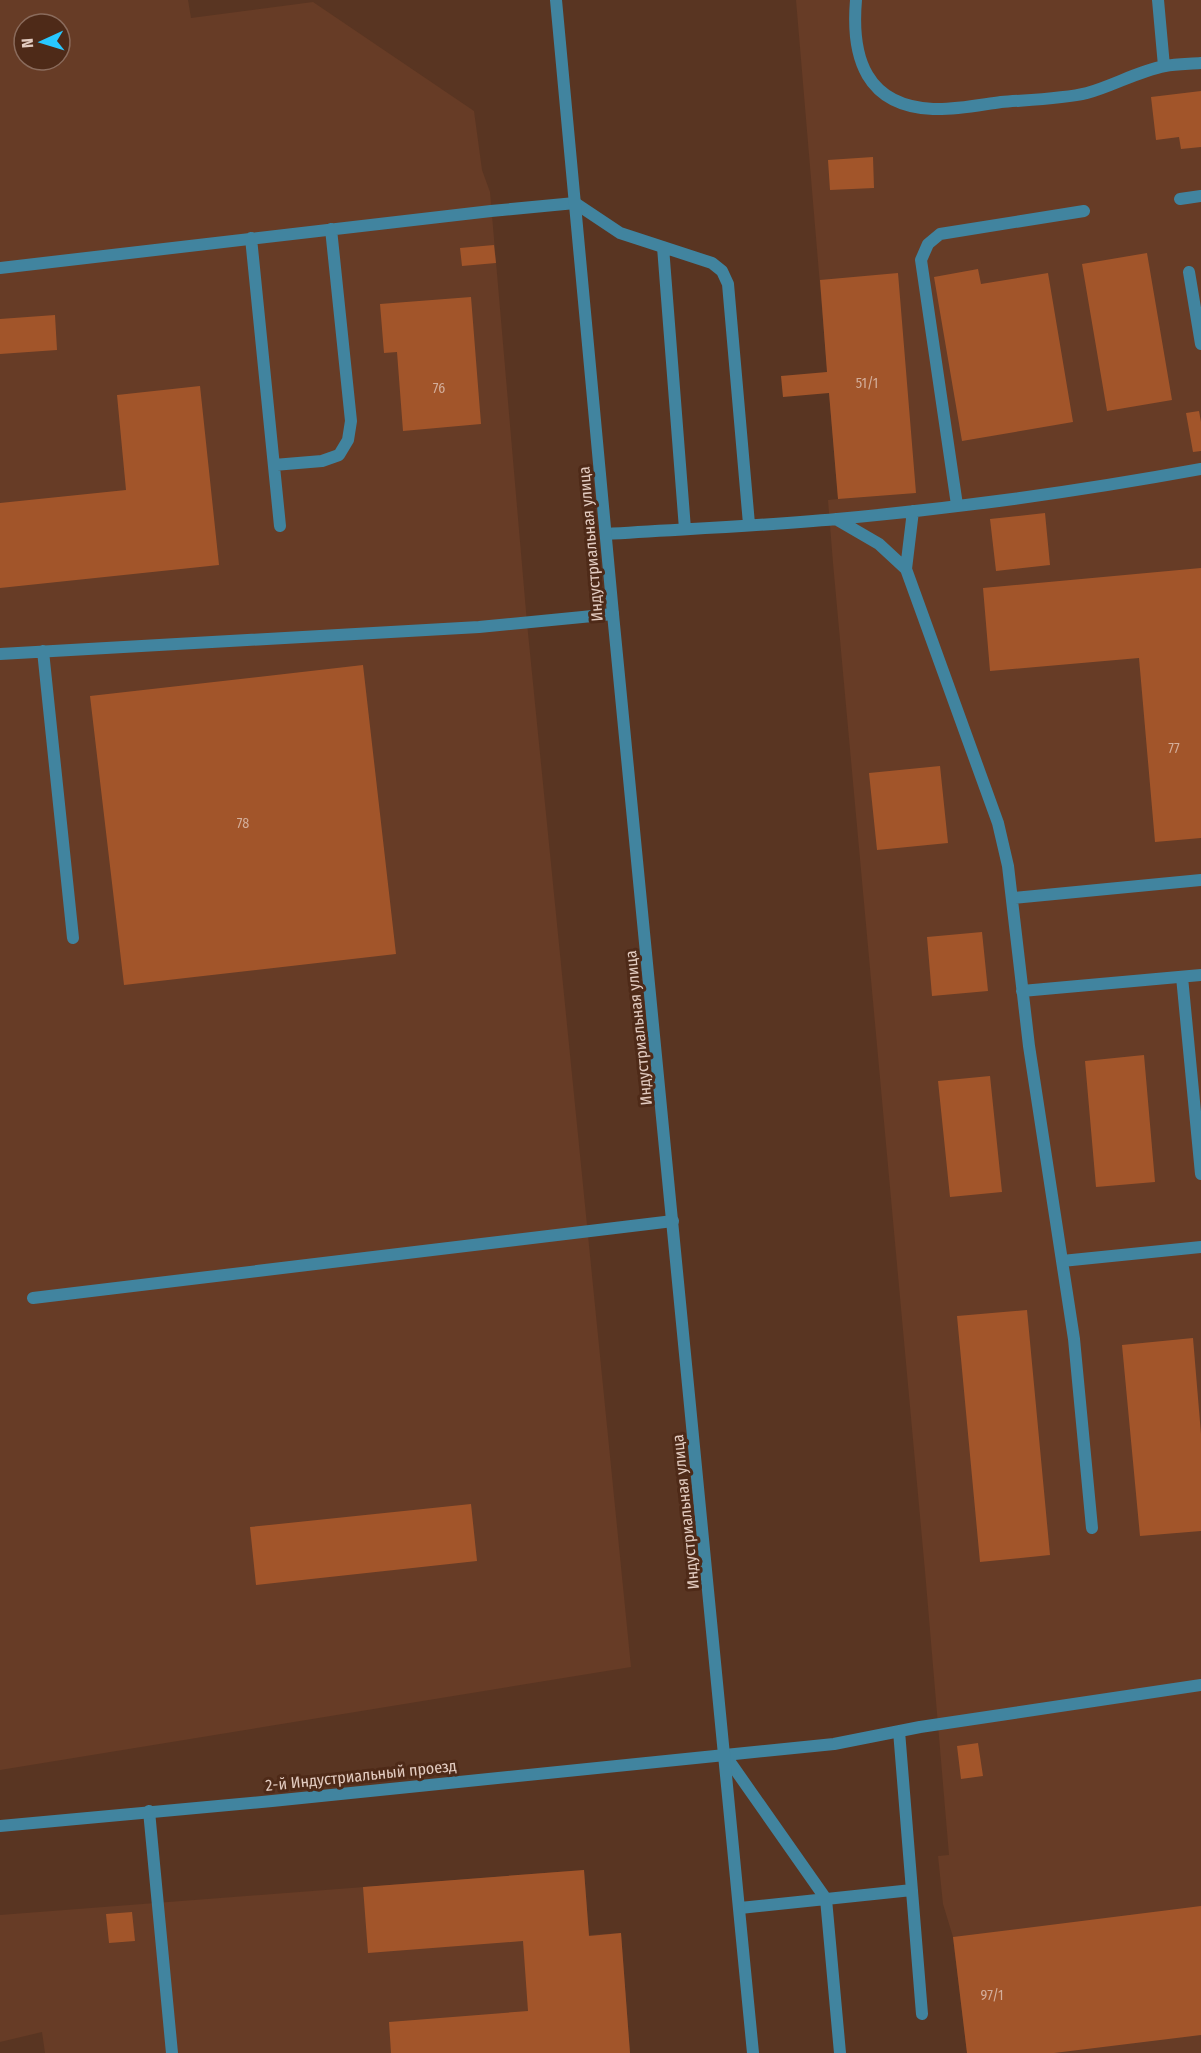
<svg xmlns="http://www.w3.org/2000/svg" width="1201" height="2053" font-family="'Fira Sans Condensed',sans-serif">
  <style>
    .built { fill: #673c26; fill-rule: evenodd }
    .building { fill: #a2552a }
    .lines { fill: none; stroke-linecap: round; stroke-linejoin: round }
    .service { stroke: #41849f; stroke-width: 12 }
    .minor { stroke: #41849f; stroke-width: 12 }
    .labels { text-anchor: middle; stroke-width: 6; stroke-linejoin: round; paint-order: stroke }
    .number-label { font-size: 14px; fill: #d3ae9b }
    .street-label { font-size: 16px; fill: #e3ccc1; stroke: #4e2a18 }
  </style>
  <rect width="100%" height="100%" fill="#593522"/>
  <path class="built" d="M0,0h188l3,18 122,-16 161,109 8,59 8,22 37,431 104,1044 -631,103zM24,24h36v36h-36z
    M796,0h405v2053h-234l-14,-116 -10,-33 -5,-48 11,-1 -24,-284 -92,-1008 -5,-63 10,-1z
    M584,1870l5,65 32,-2 9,120h-585l-3,-21 -42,10v-127z"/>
  <path class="building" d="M1201,91v56l-20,2 -2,-12 -23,3 -5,-43z
    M873,157l1,31 -44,2 -2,-30z
    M494,245l2,18 -34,3 -2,-18z
    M1147,253l25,147 -65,11 -25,-147z
    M978,269l3,15 67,-11 25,149 -111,19 -28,-164z
    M898,273l18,220 -78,6 -9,-106 -46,4 -2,-21 46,-4 -7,-92z
    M471,297l10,127 -78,7 -6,-79 -13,1 -4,-49z
    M55,315l2,35 -57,4v-35z
    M200,386l19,179 -219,23v-85l126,-13 -9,-95z
    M1199,411l2,11v29l-8,1 -7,-39z
    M1045,513l5,52 -54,6 -6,-52z
    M1201,568v270l-46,4 -16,-184 -149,13 -7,-83z
    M363,665l33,289 -272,31 -34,-289z
    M940,766l8,77 -71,7 -8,-77z
    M982,932l6,59 -56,5 -5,-59z
    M1144,1055l11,127 -59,5 -11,-126z
    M990,1076l12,116 -52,5 -12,-116z
    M1027,1310l23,245 -70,7 -23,-246z
    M1193,1338l8,96v97l-61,5 -18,-191z
    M471,1504l6,57 -221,24 -6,-58z
    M978,1743l5,33 -22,3 -4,-33z
    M584,1870l5,66 32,-3 9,120h-239l-2,-31 139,-11 -5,-70 -155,12 -5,-66z
    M1201,1906v129l-147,18h-87l-14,-116z
    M132,1912l3,29 -26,2 -3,-29z"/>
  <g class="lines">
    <path class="service" d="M856,0c-5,58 10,106 77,109 22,1 46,-4 68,-7 25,-2 62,-3 86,-9 26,-7 51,-22 78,-27 11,-2 24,-2 36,-3
      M1158,0l6,66
      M1180,199l21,-3
      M251,238l29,288
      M663,247l22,282
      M0,268l491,-57 84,-8 45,30 92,30 10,8 6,13 21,240
      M1189,272l12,72
      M274,465l48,-4 17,-6 9,-15 3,-19 -20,-192
      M957,505l-36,-245 7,-16 12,-10 144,-23
      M836,519l43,25 27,25 92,254 10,43 21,180 45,293 18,189
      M606,534c77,-5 154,-8 231,-15 122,-11 244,-28 364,-50
      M906,569l7,-58
      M43,651l30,287
      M0,654l479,-27 134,-13
      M1013,898l188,-18
      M1182,977l19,197
      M1022,991l179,-16
      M1062,1261l139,-14
      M33,1298l640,-77
      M899,1731l23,283
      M149,1811l23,242
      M740,1908l172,-18
      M840,2053l-14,-154 -101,-144 109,-11 86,-17 281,-42"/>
    <path class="minor" d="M556,0l57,614 140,1439
      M0,1826l272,-25 453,-46"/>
  </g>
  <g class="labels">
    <g class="number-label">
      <text x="867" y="388">51/1</text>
      <text x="439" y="393">76</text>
      <text x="1174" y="753">77</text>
      <text x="243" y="828">78</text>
      <text x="992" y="2000">97/1</text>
    </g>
    <g class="street-label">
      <text transform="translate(590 544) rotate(-95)" y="6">Индустриальная улица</text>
      <text transform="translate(638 1028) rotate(-96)" y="6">Индустриальная улица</text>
      <text transform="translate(685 1512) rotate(-96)" y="6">Индустриальная улица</text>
      <text transform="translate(361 1775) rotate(-6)" y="6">2-й Индустриальный проезд</text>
    </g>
  </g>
  <g transform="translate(42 42) rotate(266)"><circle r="28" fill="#4e2a18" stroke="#8a6b5c" stroke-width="1.5"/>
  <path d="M0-4.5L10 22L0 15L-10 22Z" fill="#28c8ff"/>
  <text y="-9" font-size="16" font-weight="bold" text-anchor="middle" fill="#e3ccc1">N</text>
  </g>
</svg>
